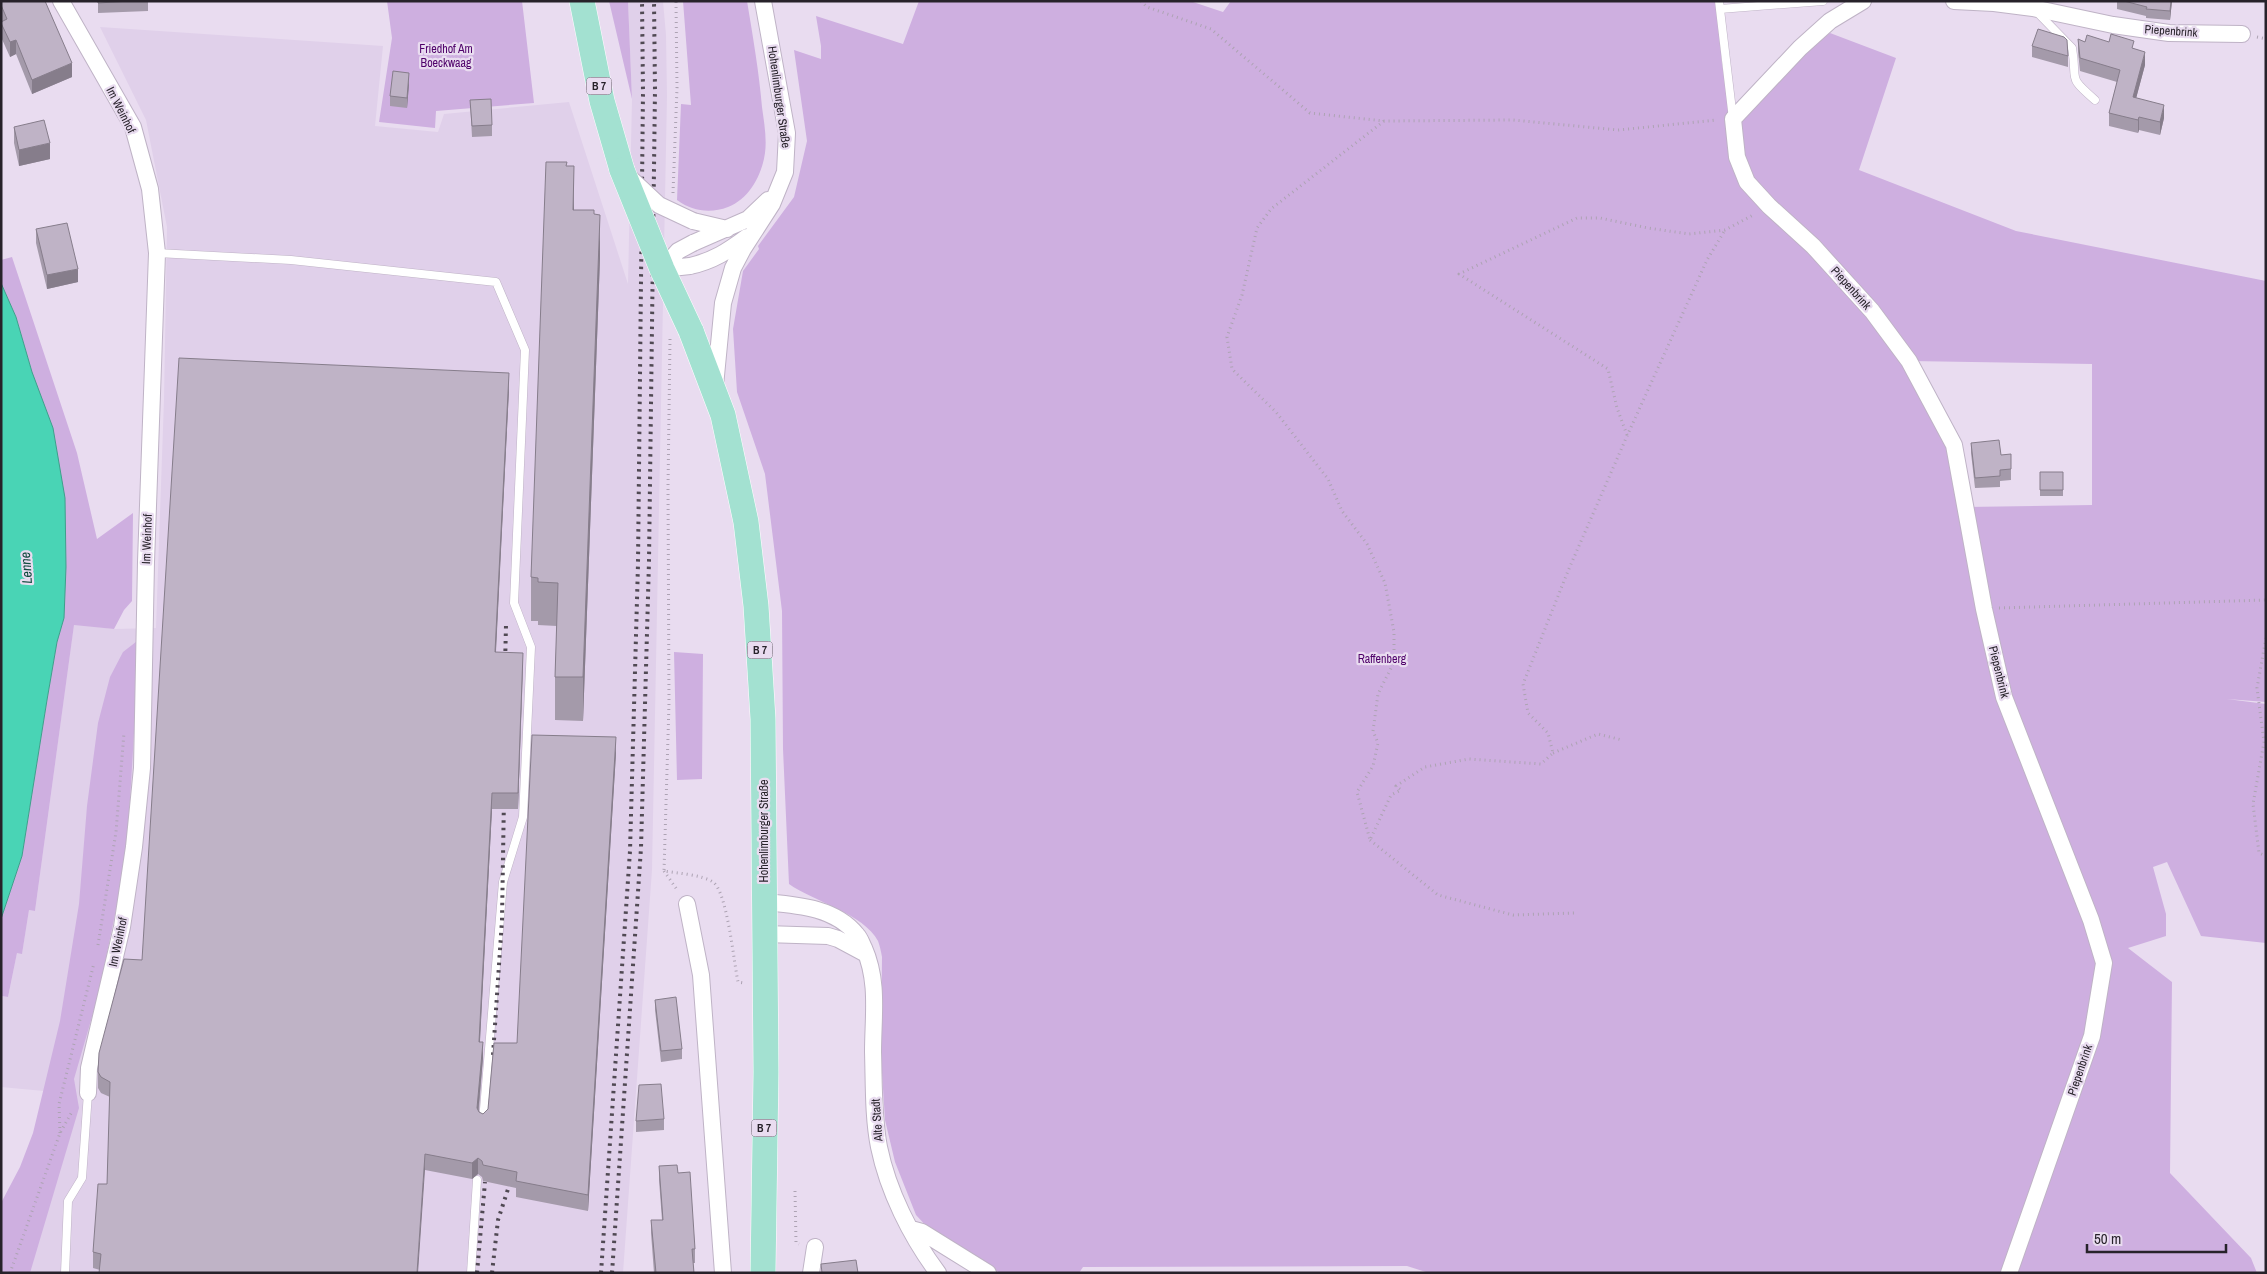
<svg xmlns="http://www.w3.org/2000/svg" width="2267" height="1274" font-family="'Archivo Narrow',sans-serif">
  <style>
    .built { fill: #e0d0ea }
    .green { fill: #ceafe0; fill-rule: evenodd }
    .water { fill: #49d4b5; stroke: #3f9f8b }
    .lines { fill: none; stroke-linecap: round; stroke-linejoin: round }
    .service-casing { stroke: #bfb3c6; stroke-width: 9 }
    .minor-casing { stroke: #bfb3c6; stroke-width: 18 }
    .primary-casing { stroke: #fff; stroke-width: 26 }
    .path { stroke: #ada3b3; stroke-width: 3; stroke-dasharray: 1 4; stroke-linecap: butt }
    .service { stroke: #fff; stroke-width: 8 }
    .minor { stroke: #fff; stroke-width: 16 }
    .primary { stroke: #a3e1d1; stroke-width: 25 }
    .rail { stroke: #504953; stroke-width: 4; stroke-dasharray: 2.5 5; stroke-linecap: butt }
    .minor-bridge-casing { stroke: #bfb3c6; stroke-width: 18; stroke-linecap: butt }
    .primary-bridge-casing { stroke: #fff; stroke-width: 26; stroke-linecap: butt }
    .minor-bridge { stroke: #fff; stroke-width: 16 }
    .primary-bridge { stroke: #a3e1d1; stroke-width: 25 }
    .wall { fill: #a49aaa }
    .shaded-wall { fill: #867d8b }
    .building { fill: #bfb3c6; stroke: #867d8b }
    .labels { text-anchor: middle; stroke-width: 4.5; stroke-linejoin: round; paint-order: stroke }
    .shield { fill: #e9dcf0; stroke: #615a65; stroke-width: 1 }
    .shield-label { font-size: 11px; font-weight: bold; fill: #27222a }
    .street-label { font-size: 12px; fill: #27222a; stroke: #e9dcf0 }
    .park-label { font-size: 12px; fill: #4f026a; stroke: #e9dcf0 }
    .water-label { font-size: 14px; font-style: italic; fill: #124c3f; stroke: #e9dcf0 }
  </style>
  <rect width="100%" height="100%" fill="#e9dcf0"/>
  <path class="built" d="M628,1h35l3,34 1,61 -15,774 -29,403h-612l65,-179 -75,-7v-87l1,-4 6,1 9,-44h5l7,-43 6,1 39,-287 40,5 42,-1 8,-228 3,-173 -21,-107 -46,-93 283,19 -8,80 63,6 6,-18 125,-12 59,182 4,-185z"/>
  <path class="green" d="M387,1h135l12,102 -98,8 -1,17 -56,-6 13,-84z
    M609,1h19l4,98z
    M683,1h64c6,36 12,71 15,106 2,15 5,31 3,46 -3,22 -16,46 -37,54 -18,7 -36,4 -51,-7l4,-96 10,1z
    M919,1h271l33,11 8,-11h486l5,64 11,53 69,-66 28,-19 66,25 -37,112 157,61 250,50v421l-39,-3 39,5v239l-65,-7 -34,-74 -14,5 13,47v22l-38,12 44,34 -2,191 81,85 6,15h-828l-22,-7 -324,1 -4,6h-79l-71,-44 -13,-14 -21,-53 -10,-42 -4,-63 1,-100c-1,-5 -2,-11 -4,-16 -14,-27 -65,-40 -89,-57l-6,-135 -1,-138 -17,-137 -28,-82 -4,-63 10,-58 16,-22 -1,-3 36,-49 13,-56 -13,-91 27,9v-13l-5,-30 87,28zM1910,361l182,3v141l-126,2 -12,-62z
    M12,257l65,196 20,86 36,-26 -1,88 -8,9 -10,19 -40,-4 -39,286 -6,-1 -7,44 -5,-1 -9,44 -6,-1 -1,4v-81l21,-63 25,-156 10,-58 7,-24 -32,-246 -16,-55 -15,-34v-23z
    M141,638l2,45 -9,50 -6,101 -10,66 -20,96 -24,83 5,29 -49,165h-29v-70l19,-36 13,-34 27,-112 19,-117 8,-98 11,-83 12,-46 13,-25z
    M674,652l29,2 -1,125 -25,1z"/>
  <path class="water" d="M1,283l15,34 16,55 21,56 12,70 1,69 -2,51 -7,24 -10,58 -25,156 -21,63z"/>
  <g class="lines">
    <g class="service-casing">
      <path id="service" d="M1719,1l14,118
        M1720,9l103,-8
        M2036,11l36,37c6,34 -6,27 23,52
        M157,253l134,7 205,22 29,68 -11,253 17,44 -8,170 -20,65 -20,239
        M65,1273l3,-72 14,-23 6,-85
        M471,1273l6,-93"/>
    </g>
    <g class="minor-casing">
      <path id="minor" d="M61,1l72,126 17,62 7,64 -11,309 -4,206 -8,79 -12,80 -33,141 -1,25
        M1863,1l-33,20 -30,27 -67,71 4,38 10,25 22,24 44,40 59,65 37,50 45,84 30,164 20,88 87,223 13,43 -12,73 -83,237
        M1954,1l40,2 39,5 80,17 56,8 73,1
        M693,221l34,8
        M693,243l55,-24 20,-19
        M690,266c23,-5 38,-15 57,-29
        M715,386l8,-83 10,-35 10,-19 29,-45 13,-32 2,-39 -24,-132
        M764,902c32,3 71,5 93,33 3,3 5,9 7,13 15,34 9,68 9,104 1,31 0,65 6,95 9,44 32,90 59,126
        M687,904l14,71 22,298
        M765,934l63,2 10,3 28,15
        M911,1229l11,3 66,41
        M811,1273l4,-26"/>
    </g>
    <g class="primary-casing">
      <path id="primary" d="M582,1l20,100 20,69
        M691,331l32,84 23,107 10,84 7,113 3,353 -3,201"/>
    </g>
    <path class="path" d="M1141,1l6,6 64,22 99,84 74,8 129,-1 105,10 99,-10
      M2257,37l9,2
      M1384,121l-113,88 -14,19 -15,67 -15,42 5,32 44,43 52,67 14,32 25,33 18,39 9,49v30l-16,32 -5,37 5,12 -5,23 -16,26 13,48 21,-45 10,-5 -5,-4 29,-19 44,-8 72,5 12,-11 -5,-20 -20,-20 -5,-29 45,-113 59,-135 80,-176 18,-30
      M673,193l4,-105 -1,-87
      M670,339l-2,148 1,216 -5,168c12,2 39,4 49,11 14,9 21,81 25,100l6,1
      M1627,435l-10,-27 -9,-39 -149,-95 118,-56h23l48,10 41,6 36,-4 30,-16
      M1999,608l267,-8
      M2266,638l-9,50 7,54 -11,62 6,49 7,3
      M1553,753l45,-19 24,6
      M1370,840l68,55 75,20 62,-2
      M664,871l14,20
      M98,945l18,-113 8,-99
      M60,1133l-1,-29 35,-141
      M795,1191l1,52 3,1
      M10,1273l50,-140 13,-23"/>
    <use href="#service" class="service"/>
    <use href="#minor" class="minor"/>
    <use href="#primary" class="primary"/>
    <path class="rail" d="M505,666l1,-41
      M493,1055l9,-135 2,-124
      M477,1273l8,-91
      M492,1273l6,-53 11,-34
      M601,1273l29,-422 8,-287 5,-472 -1,-91
      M612,1273l29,-425 8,-287 6,-471 -1,-89"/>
    <g class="minor-bridge-casing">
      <path id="minor-bridge" d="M628,176l31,29 34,16
        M662,269l16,-18 15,-8
        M662,269l28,-3"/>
    </g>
    <g class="primary-bridge-casing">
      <path id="primary-bridge" d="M622,170l40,99 29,62"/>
    </g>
    <use href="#minor-bridge" class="minor-bridge"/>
    <use href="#primary-bridge" class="primary-bridge"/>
  </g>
  <path class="wall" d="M1,1l71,76 -40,17 -16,-40 -6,3 -9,-20v-15l1,-1 -1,-2z
    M98,1h50v10l-50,2z
    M2117,1h55l-2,19 -24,-2v-2l-29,-7z
    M2078,39l7,3 49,7 11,16 -9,33 28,20 -4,17 -21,-5 -1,3 -29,-7v-13l8,-31 -37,-11 -2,-19z
    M2032,46l36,10v11l-36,-10z
    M409,84l-2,24 -17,-2v-10z
    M470,100l22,25v11l-20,1z
    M14,127l36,32 -31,7 -5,-23z
    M567,166l7,44 20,4 6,44 -17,463 -28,-1v-43l2,-51 -19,-1v-4h-7v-44z
    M36,229l42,53 -31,7 -11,-46z
    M509,389l-13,263 27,17 -3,82 -2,58h-26l-12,233 3,16 -4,52v2l4,2 5,-5 29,-66 99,-290 -28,458 -72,-14v-9l-33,-7 -1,-4 -4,-3 -6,5 -47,-9 -325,100 -7,-2v-16l14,-68 3,-87 -9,-4 -3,-5v-16l44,-112z
    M1971,443l30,12 10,14v11l-11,1v6l-25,1 -4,-35z
    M2040,472h23v24h-23z
    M655,1000l27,49v10l-21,3 -6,-52z
    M664,1119v11l-28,2v-11z
    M659,1166l19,7 17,76v14h-2l1,10h-40l-3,-40v-13h11l-3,-40z"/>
  <path class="shaded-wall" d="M2171,1h1l-2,19v-9z
    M16,40v14l-6,3v-15z
    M2145,52v13l-12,45v-13z
    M72,63v14l-40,17v-14z
    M409,73v11l-2,24v-10z
    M2164,105v13l-4,17v-13z
    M2139,117v13l-1,3v-13z
    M50,143v16l-31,7v-16z
    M574,166v43l-1,44v-43z
    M600,215v43l-17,463v-44z
    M78,269v13l-31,7v-14z
    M509,373v16l-14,279v-16z
    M523,653l-3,98 -2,58v-16z
    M616,737v16l-28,458v-16z
    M492,793v16l-13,249v-16z
    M483,1042v16l-6,66v-16z
    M425,1154v16l-7,103h-1z
    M478,1158v16l-6,5v-16z"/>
  <path class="building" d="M1,1h44l27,62 -40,17 -16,-40 -6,2 -9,-19v-1l6,-3 -6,-14z
    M98,1h32l-32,2z
    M2124,1h47l-1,10 -24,-2 1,-2z
    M2038,29l26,8 3,3 1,16 -36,-10z
    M2111,34l23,7 -2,7 13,4 -12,45 31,8 -4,17 -21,-5 -1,3 -29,-7 11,-43 -40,-12 -2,-19 7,3 2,-7 22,7z
    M393,71l16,2 -2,25 -17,-2z
    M491,99l1,26 -20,1 -2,-26z
    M44,120l6,23 -31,7 -5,-23z
    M546,162h21l-1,4h8l-1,44h21v4l6,1 -17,462h-28l3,-94 -20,-1v-4l-7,-1z
    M67,223l11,46 -31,6 -11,-46z
    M179,358l330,15 -14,279 28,1 -3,82 -2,58h-26l-13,249h4l-6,66 2,4 4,2 5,-5 6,-66h23l15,-308 84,2 -28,458 -72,-14 1,-9 -34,-7 -1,-4 -4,-3 -6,5 -47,-9 -8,119h-318l2,-19 -8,-2 5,-68h9l3,-102 -9,-5 -3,-5 1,-19 25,-94 18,1z
    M1999,440l2,15 10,-1v15l-11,1v6l-25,2 -4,-35z
    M2040,472h23v18h-23z
    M676,997l6,52 -21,2 -6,-51z
    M661,1084l3,35 -28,2 3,-36z
    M677,1165l1,8 12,-1 5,77h-3l2,24h-38l-5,-53h12l-4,-54z
    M856,1260l2,13h-36l-1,-9z"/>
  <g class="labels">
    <g class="shield">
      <rect x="586.5" y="77.5" width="25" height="17" rx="4"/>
      <rect x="747.5" y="641.5" width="25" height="17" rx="4"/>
      <rect x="751.5" y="1119.5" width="25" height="17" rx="4"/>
    </g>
    <g class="shield-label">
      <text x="599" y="90">B 7</text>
      <text x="760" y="654">B 7</text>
      <text x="764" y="1132">B 7</text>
    </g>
    <g class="street-label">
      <text transform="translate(2171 31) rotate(4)" y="4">Piepenbrink</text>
      <text transform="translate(779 97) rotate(82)" y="4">Hohenlimburger Straße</text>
      <text transform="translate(121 110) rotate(63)" y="4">Im Weinhof</text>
      <text transform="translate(1851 288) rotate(48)" y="4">Piepenbrink</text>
      <text transform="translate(147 539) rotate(-88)" y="4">Im Weinhof</text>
      <text transform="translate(1999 672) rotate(76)" y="4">Piepenbrink</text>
      <text transform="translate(764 831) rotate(-90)" y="4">Hohenlimburger Straße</text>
      <text transform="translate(118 942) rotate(-78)" y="4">Im Weinhof</text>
      <text transform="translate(2080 1070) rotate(-71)" y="4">Piepenbrink</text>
      <text transform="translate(877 1120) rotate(-94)" y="4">Alte Stadt</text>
    </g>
    <g class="park-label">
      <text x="446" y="53">Friedhof Am<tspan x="446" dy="14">Boeckwaag</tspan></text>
      <text x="1382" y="663">Raffenberg</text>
    </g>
    <g class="water-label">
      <text transform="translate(26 568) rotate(-94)" y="5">Lenne</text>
    </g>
  </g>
  <rect width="2267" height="1274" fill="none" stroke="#27222a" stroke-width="5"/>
  <path d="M2087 1244v8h139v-8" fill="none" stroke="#27222a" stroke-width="2.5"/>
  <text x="2094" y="1244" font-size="15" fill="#27222a" stroke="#e9dcf0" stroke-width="4" paint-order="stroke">50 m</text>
</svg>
